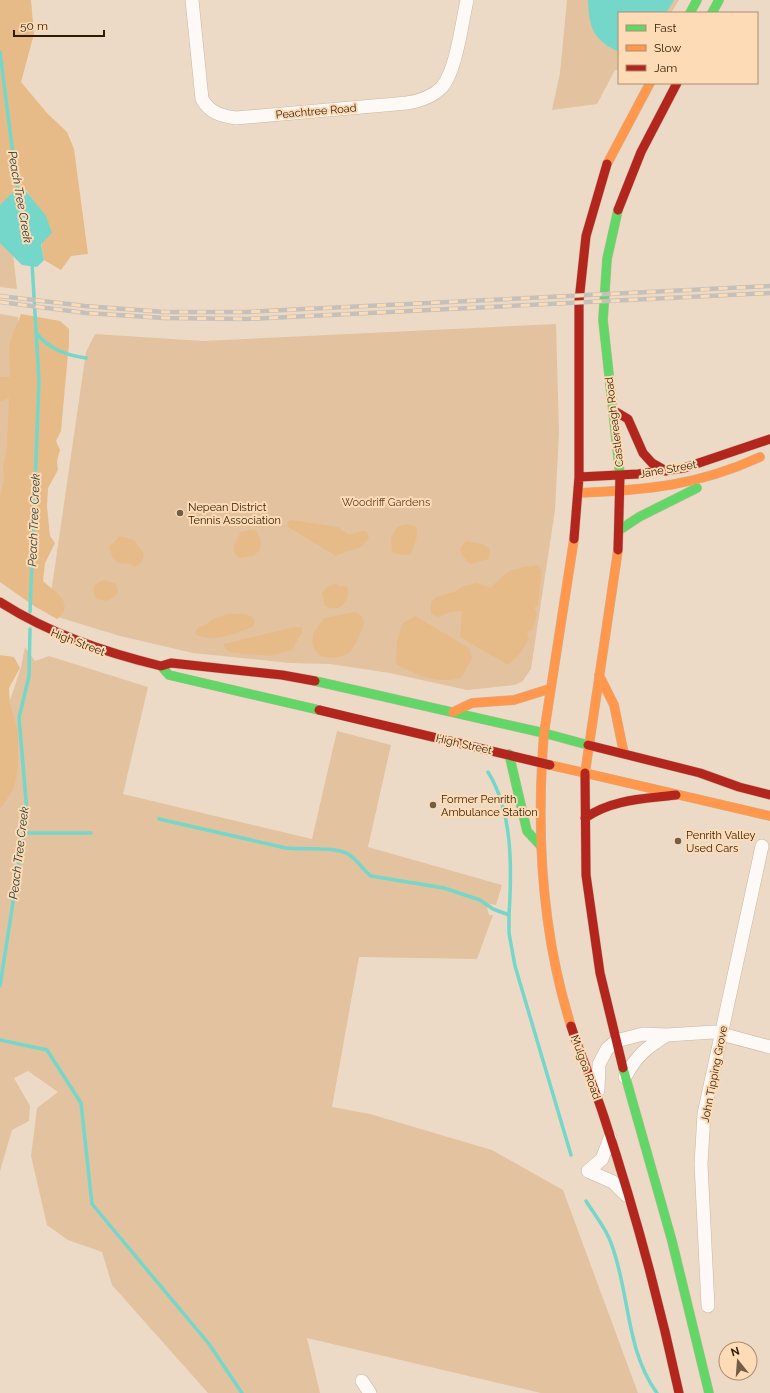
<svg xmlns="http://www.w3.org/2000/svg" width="770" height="1393" font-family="Raleway,sans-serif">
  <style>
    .green { fill: #e3c29f }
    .forest { fill: #e6bb87 }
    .water { fill: #75d6ca }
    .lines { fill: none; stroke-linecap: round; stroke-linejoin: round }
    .stream { stroke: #75d6ca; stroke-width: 3.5 }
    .street-casing { stroke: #cab7a1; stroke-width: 14 }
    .fast-casing { stroke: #cab7a1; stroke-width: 10 }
    .slow-casing { stroke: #cab7a1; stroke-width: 10 }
    .jam-casing { stroke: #cab7a1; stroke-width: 10 }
    .street { stroke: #fcf9f6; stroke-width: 13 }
    .fast { stroke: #63d668; stroke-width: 9 }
    .slow { stroke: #ff974d; stroke-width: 9 }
    .jam { stroke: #b3261e; stroke-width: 9 }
    .rail-casing { stroke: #c6c0ba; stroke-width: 4.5 }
    .rail { stroke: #fddbb6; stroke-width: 3; stroke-dasharray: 9; stroke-linecap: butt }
    .poi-dot { fill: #725e46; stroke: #fddbb6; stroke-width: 1.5 }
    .labels { text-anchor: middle; stroke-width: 4; stroke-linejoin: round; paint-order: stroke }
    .street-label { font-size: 11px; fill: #301b01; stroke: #fddbb6 }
    .park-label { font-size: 11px; fill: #5f4323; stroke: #fddbb6 }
    .poi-label { font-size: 11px; fill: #301b01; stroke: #fddbb6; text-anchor: start }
    .water-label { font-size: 12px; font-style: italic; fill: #223a38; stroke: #fddbb6 }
  </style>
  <rect width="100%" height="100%" fill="#eddac6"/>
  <path class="green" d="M567,0h112l-8,13h-52v57h-4l-18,34 -45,6 8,-37z
    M0,149l2,6 15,134 -17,-2z
    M0,314l18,3 -8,257 -10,-4z
    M556,324l3,109 -4,77 -24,159 -9,13 -8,3 -47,5 -77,-17 -60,-9 -40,-1 -97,-10 -73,-17 -72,-22 38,-262 9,-18 108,7z
    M25,647l10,14 14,-5 99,31 -25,107 189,45 25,-108 54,14 -23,102 134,38 -6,20 -6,-1 -3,4 2,7h4l-16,44 -118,-2 -27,150 38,7 122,36 71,40 75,203h-97l-234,-55 13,55h-112l-96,-108 -10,-33 -34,-12 -21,-15 -16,-69 6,-48 21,-16 -30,-21 -14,7 16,28 -1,15 -17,9 -12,41v-440l21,-64z"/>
  <path class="forest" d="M0,0h31l3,34 -13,48 26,31 20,19 7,17 14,105 -17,2 -10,14 -17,-10 -9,-56 -9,-14 -24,13 -2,2z
    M21,314l39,7 9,8v14l-8,88 -5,10 4,9 -3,11 1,9 -10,18 -1,18 3,30 5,7 -10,20 -2,18c12,11 33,22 14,38l-23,-13 -34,-24v-84l4,-19 -1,-10 4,-24 2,-47 -9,4v-29l1,4h9l-1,-33z
    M291,520l47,7 11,8 8,-3 9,-1 3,6c-8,16 -20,11 -33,19l-48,-29 -1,-5z
    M406,524l11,3v9l-6,18 -9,1 -10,-3 -1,-14 6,-11z
    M250,530l6,1 5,10 -1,9 -7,6 -14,2c-10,-7 -3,-18 2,-26z
    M120,536l14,4 10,14 -2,8 -7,5 -5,-3 -13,-1 -5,-7 -3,-9z
    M466,541l19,4 5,5 -1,9 -19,5 -9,-10 -1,-6z
    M538,565l4,6 -4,34 -4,3 3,6 -5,16 -5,2 2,7 -8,13 -13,13 -48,-28 2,-26 -12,1 -12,5 -7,-4v-10l5,-6 18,-5 10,-6 12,-3 15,5c17,-20 22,-19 47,-23z
    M105,580l11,4 2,7 -3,5 -8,5 -10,-2c-7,-10 -3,-16 8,-19z
    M336,583l2,3h9c5,15 -8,28 -22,20l-3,-13 4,-5z
    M355,612l7,4 2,8c-4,8 -8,22 -14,28 -7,6 -25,8 -32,2 -3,-3 -5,-8 -6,-11l2,-11 10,-14z
    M228,614h15l10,3 2,5 -3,5c-18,7 -40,16 -57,7l2,-6 9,-3 5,-5z
    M415,616l54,32 3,10 -11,20c-24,6 -44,-2 -65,-14l1,-23 6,-18z
    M295,627h7v5l-10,18 -22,6 -41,-4 -5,-6v-2z
    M0,655l14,2 6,11 -11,20 1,16 8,27v36l-4,21 -12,19h-2z"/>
  <path class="water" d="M588,0h86l-8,13h-47v39c-26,-12 -30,-24 -31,-52z
    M25,190l21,26 6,17 -11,11 3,16 -7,7 -15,-2 -22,-22v-38l14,-14z"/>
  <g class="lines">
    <path class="stream" d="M0,52l18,142
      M37,334c13,15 28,21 49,24
      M30,612l9,-231 -7,-118
      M488,772c25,40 24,97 21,143
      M159,819l127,29c17,2 47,-2 62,6 10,6 14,15 23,22l73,12 36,12 13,9 16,6v18l6,33 56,189
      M24,833h67
      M0,986l27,-174 -8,-94 10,-42 1,-47
      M0,1040l47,10 34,53 11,101 117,140 33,49
      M586,1201c8,13 20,27 25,42 19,49 14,106 46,150"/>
    <g class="street-casing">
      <path id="street" d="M192,0l10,99c8,14 19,17 34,19l171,-15c12,-2 25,-6 34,-15 15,-15 21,-66 26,-88
        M625,1077c12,-22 21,-29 42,-42
        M598,1090l1,-26 8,-15 9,-8 27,-7 24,1 47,-3 56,15
        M610,1138l-8,21 -14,12 25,11 13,13
        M708,1306l-7,-142 3,-50 58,-268
        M362,1381l8,12"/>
    </g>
    <g class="fast-casing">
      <path id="fast" d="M690,13l7,-13
        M712,13l7,-13
        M618,210l-11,49 -4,61 17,155
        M621,529l18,-12 58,-29
        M161,666l8,9 150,35
        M315,681l229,52 44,12
        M509,754l18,77 13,14
        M623,1068l49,173 37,152"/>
    </g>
    <g class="slow-casing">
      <path id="slow" d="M607,164l43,-81
        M578,493c68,-3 119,-7 182,-36
        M599,675l15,30 10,49
        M453,712l19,-9 42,-3 35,-11
        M544,733c-8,98 -3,198 27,293
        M544,733l30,-194
        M550,765l35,8 33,-223
        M585,773l185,43"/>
    </g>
    <g class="jam-casing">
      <path id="jam" d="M618,210l23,-58 36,-69
        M613,410l15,9 15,34 9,10 14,8
        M579,477v-176l7,-65 21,-72
        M574,539l5,-62 59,-3 46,-6 86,-29
        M618,550l2,-75
        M0,602c50,32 104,50 161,64l10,-3 111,12 33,6
        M319,710l231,55
        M588,745l112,28 39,14 31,8
        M585,773l1,102 14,98 23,95
        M585,818c27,-19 59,-19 91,-23
        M571,1026c10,31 23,60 33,91 30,91 55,183 75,276"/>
    </g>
    <use href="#street" class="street"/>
    <use href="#fast" class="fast"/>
    <use href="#slow" class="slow"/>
    <use href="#jam" class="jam"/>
    <g class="rail-casing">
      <path id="rail" d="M0,296l85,10 79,6h82l524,-26
        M0,302l86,11 78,5 83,1 523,-26"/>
    </g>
    <use href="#rail" class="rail"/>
  </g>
  <g class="poi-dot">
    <circle cx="180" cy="513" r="4"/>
    <circle cx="433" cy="805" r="4"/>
    <circle cx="678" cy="841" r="4"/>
  </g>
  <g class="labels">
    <g class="street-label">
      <text transform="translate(316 111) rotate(-5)" y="4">Peachtree Road</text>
      <text transform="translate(614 422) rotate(-97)" y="4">Castlereagh Road</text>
      <text transform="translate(668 469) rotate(-10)" y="4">Jane Street</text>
      <text transform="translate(78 642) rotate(21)" y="4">High Street</text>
      <text transform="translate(464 744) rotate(13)" y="4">High Street</text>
      <text transform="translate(586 1067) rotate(70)" y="4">Mulgoa Road</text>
      <text transform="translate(714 1074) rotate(-79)" y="4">John Tipping Grove</text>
    </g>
    <g class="park-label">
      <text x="386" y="506">Woodriff Gardens</text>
    </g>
    <g class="poi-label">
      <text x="188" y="511">Nepean District<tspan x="188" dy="13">Tennis Association</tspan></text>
      <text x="441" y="803">Former Penrith<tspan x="441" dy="13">Ambulance Station</tspan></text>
      <text x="686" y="839">Penrith Valley<tspan x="686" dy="13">Used Cars</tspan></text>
    </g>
    <g class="water-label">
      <text transform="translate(20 197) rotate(80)" y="4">Peach Tree Creek</text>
      <text transform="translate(34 520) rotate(-88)" y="4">Peach Tree Creek</text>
      <text transform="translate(19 853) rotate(-83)" y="4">Peach Tree Creek</text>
    </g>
  </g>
  <rect x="618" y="12" width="140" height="72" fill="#fddbb6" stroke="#ab8e6e"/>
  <rect x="626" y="25" width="20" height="6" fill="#63d668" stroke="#ab8e6e"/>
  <text x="654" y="32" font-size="12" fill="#301b01">Fast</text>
  <rect x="626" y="45" width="20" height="6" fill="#ff974d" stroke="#ab8e6e"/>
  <text x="654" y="52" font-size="12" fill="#301b01">Slow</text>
  <rect x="626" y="65" width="20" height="6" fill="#b3261e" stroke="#ab8e6e"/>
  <text x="654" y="72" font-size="12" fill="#301b01">Jam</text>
  <g transform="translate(738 1361) rotate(343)"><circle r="19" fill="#fddbb6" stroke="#ab8e6e"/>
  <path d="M0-3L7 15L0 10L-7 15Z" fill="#725e46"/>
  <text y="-6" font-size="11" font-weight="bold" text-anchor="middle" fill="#301b01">N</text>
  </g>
  <path d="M14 30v6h90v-6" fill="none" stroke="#301b01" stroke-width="2"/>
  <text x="20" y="30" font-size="12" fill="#301b01" stroke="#fddbb6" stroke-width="3" paint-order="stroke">50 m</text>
</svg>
